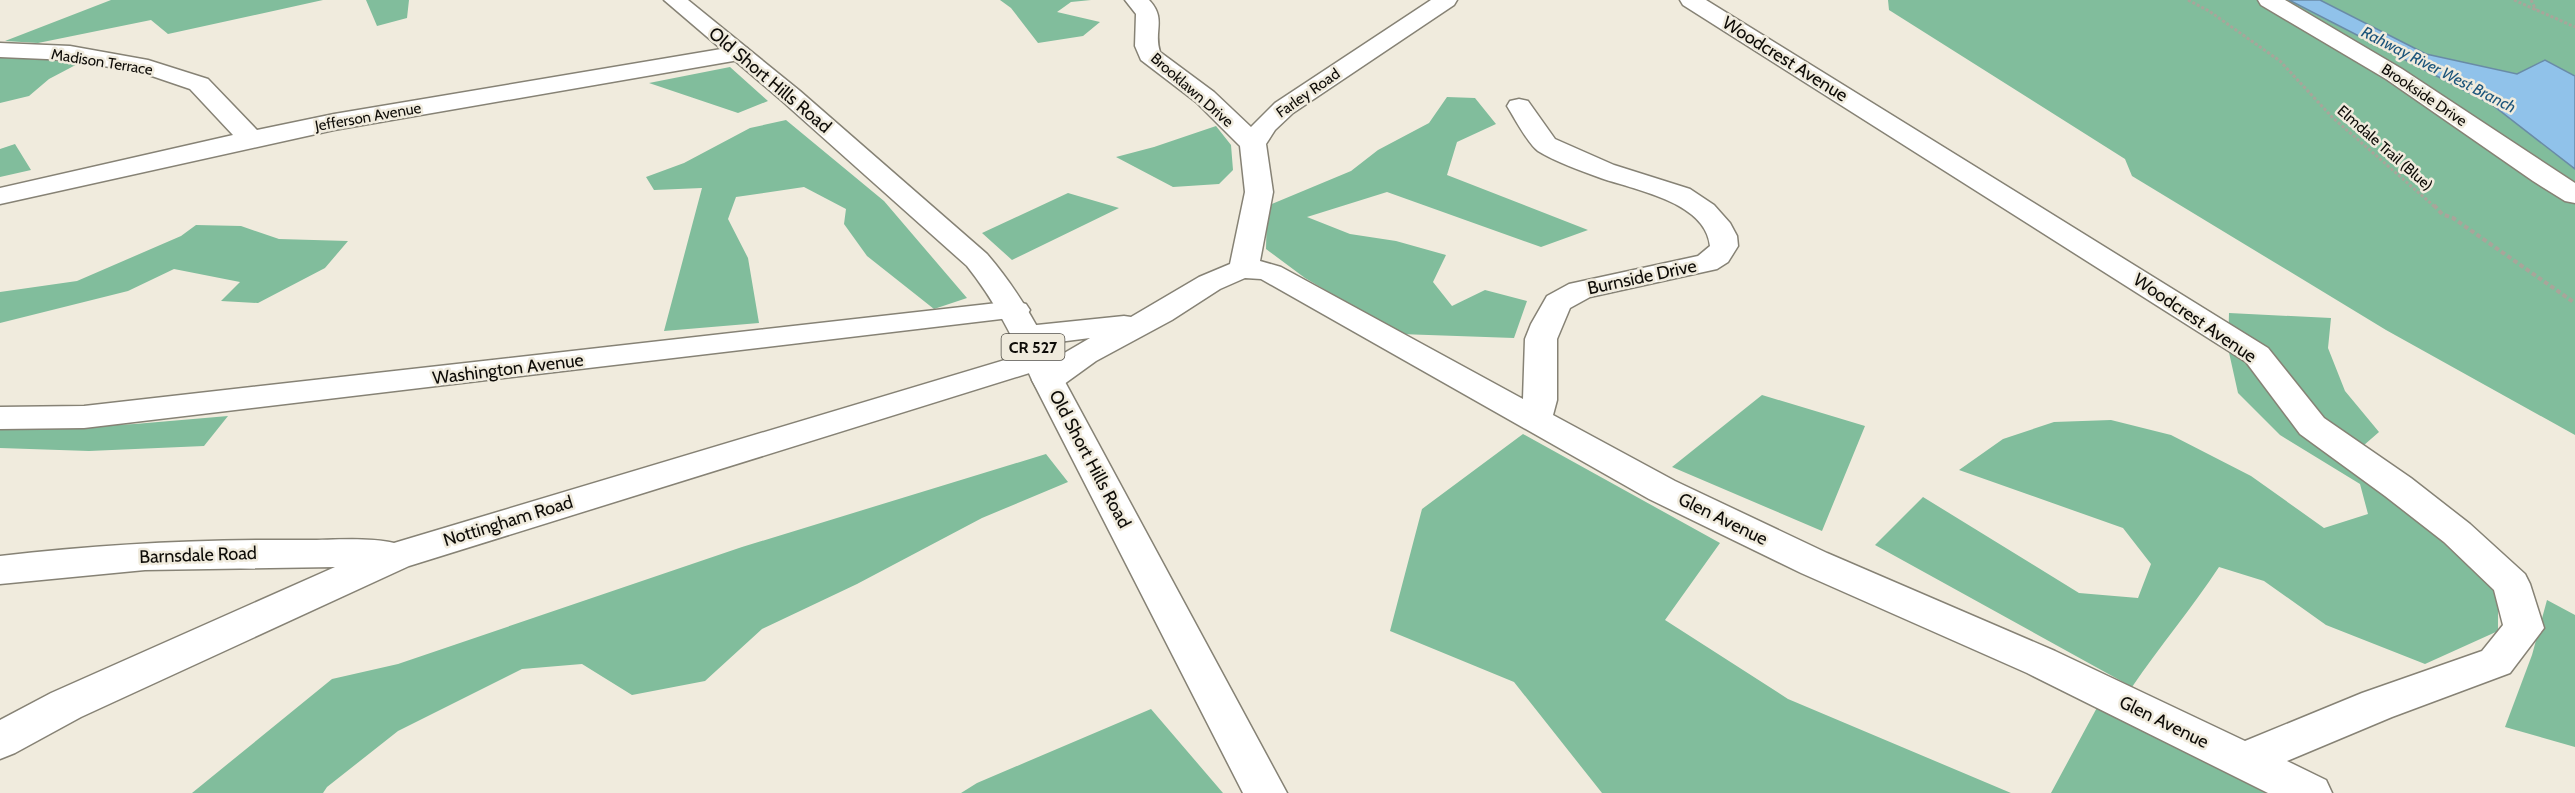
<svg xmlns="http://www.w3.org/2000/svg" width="2575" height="793" font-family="Cabin,sans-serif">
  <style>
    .forest { fill: #81bd9c }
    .water { fill: #90c2ea; stroke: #698ba6; stroke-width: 1.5 }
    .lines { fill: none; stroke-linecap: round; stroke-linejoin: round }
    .street-casing { stroke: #868275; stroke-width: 3 }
    .primary-casing { stroke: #868275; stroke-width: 3 }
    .path-far1 { stroke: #a9a59a; stroke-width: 3; stroke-dasharray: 3 2; stroke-linecap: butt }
    .path { stroke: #a9a59a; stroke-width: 4; stroke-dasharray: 4.5 3; stroke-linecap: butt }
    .street { fill: #fff; fill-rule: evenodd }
    .primary { fill: #fff; fill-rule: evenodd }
    .labels { text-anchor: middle; stroke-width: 5; stroke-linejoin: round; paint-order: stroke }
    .far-street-label { font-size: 15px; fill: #0e0c08; stroke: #f0ebdd }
    .far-water-label { font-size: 16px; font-style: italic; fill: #1b547a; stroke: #f0ebdd }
    .shield { fill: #f0ebdd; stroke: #524f48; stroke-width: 1.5 }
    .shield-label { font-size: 16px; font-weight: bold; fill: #0e0c08 }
    .street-label { font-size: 18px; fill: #0e0c08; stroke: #f0ebdd }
  </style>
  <rect width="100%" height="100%" fill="#f0ebdd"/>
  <path class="forest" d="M111,0h212l-155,34 -17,-14 -113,23 -33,-2z
    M366,0h43l-2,18 -30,8z
    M1000,0h91l-20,2 -14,10 43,10 -17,14 -45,7 -27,-35z
    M1888,0h401l202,104 84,65v266l-189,-105 -254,-154 -7,-17 -236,-149z
    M2320,0h255v76l-30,-16 -28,14 -91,-20z
    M0,55l87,4 -38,20 -20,17 -29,7z
    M730,67l38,34 -30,12 -89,-30z
    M1447,97l28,1 21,26 -39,18 -10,33 141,55 -47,17 -154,-55 -80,25 43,17 46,7 50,14 -13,27 19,24 33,-16 42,11 -13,37 -114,-4 -95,-56 -39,-29 1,-43 84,-35 27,-21 51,-27z
    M786,120l98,81 83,97 -33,11 -67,-53 -23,-32 2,-15 -42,-22 -68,10 -8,22 20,39 11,65 -95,8 38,-143 -48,2 -8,-13 38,-14 66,-35z
    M1216,126l15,19 2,25 -14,14 -46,3 -57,-30 38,-10z
    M15,144l16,26 -31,7v-28z
    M1068,193l51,15 -107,52 -30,-27z
    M196,225l45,1 38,13 69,2 -23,27 -67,35 -37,-2 19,-19 -66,-13 -46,22 -128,32v-31l77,-11 104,-45z
    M2229,313l102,5 -3,30 17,43 34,41 -31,27 106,78 44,53v41l-73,33 -99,-39 -62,-44 -45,-14c-27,41 -59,79 -87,120l-257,-142 48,-48 156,96 59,5 13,-34 -28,-36 -164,-58 44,-31 51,-17 57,-2 60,15 80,41 73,52 44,-14 -8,-30 -80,-49 -42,-42 -10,-45z
    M1762,395l103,31 -43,105 -150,-64z
    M228,416l-24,30 -115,5 -89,-3v-21l10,3 125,-6z
    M1523,434l197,109 -55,77 123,79 223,94h-409l-88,-111 -124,-51 32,-122z
    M1046,454l22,28 -86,36 -125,66 -95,45 -57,52 -73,14 -50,-31 -60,5 -124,62 -71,56 -4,6h-131l140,-114 66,-15 344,-117z
    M2547,600l28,15v132l-70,-20 27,-72z
    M2100,702l177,91h-226z
    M1151,709l72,84h-262l16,-10z"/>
  <path class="water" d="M2289,0h31l106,54 91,20 28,-14 30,16v93l-84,-65z"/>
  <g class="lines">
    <g class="street-casing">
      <path id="street" d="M1125,0h24c18,19 4,31 11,52l54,40 37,35 24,-24 156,-103h26l-3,5 -161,108 -18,17 -9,14 7,48 -13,69 21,6 242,132 2,-60 6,-15 16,-28 22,-12 129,-28 12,-10c-4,-45 -77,-56 -112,-69 -17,-6 -44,-16 -60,-26 -10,-7 -24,-34 -31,-45l3,-5 9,-2 9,2 27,38 59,26 76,24 24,16 16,18 7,13 1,10 -10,16 -11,7 -127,28 -20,11 -13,31v61l-4,15 122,66 152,72 228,98 190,90 117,-48 120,-42 21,-26 -9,-35 -50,-48 -59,-46 -85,-62 -54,-72 -563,-357 -3,-5h26l562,348 56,70 87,60 59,46 55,50 5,10 14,44 -34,45 -118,44 -105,44 39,19 6,13h-64l-241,-120 -226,-100 -152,-74 -388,-220 -16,-1 -25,11 -48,31 -76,41 -36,26 -12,3 -12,-3 -4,-7 7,-10 -630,196 -328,151 -66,36 -15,6v-39l51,-27 284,-126 -190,3 -145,14v-28c102,-12 204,-17 307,-16 24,0 65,-3 87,3l634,-190 11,-3 11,3 4,6 36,-21 -63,8 -11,-3 -5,-7 5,-7 11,-3 97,-10 7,1 68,-40 31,-13 15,-72 -5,-46 -44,-44 -55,-42 -6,-14 1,-32z
        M2258,0h27l117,69 173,114v20l-10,-2 -32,-20 -147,-102 -125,-74z
        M0,43l70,3 78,14 60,19 49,51 77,-16 405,-68 8,2 4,5 -4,5 -8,2 -405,70 -334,74v-16l233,-53 -43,-46 -47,-16 -73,-13 -70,-3z
        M1015,301l11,3 4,6 -4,6 -942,112 -84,1v-22l84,-1z"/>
    </g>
    <g class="primary-casing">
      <path id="primary" d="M664,0h24l112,91 187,163c33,38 56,81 77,126l223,413h-44l-211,-413c-18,-41 -37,-79 -65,-114l-185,-165z"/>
    </g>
    <path class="path-far1" d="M2188,0l21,11 71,50 52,56 103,90
      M2514,0l61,27
      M2531,0l5,10"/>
    <path class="path" d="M2434,205l8,9 11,4 122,85"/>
    <use href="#street" class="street"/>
    <use href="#primary" class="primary"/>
  </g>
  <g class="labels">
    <g class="far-street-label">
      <text transform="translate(102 62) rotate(9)" y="5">Madison Terrace</text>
      <text transform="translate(1192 90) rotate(41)" y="5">Brooklawn Drive</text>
      <text transform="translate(1308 93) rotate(-35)" y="5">Farley Road</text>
      <text transform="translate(2424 95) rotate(34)" y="5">Brookside Drive</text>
      <text transform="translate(368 117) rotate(-10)" y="5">Jefferson Avenue</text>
      <text transform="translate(2385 148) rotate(41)" y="5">Elmdale Trail (Blue)</text>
    </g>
    <g class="far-water-label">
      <text transform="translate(2439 69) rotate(27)" y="6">Rahway River West Branch</text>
    </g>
    <rect class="shield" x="1001.5" y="334" width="63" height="26" rx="4.5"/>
    <g class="shield-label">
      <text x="1033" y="353">CR 527</text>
    </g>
    <g class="street-label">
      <text transform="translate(1785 59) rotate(32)" y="6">Woodcrest Avenue</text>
      <text transform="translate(770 80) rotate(40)" y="6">Old Short Hills Road</text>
      <text transform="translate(1642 277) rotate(-12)" y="6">Burnside Drive</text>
      <text transform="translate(2195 318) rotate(34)" y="6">Woodcrest Avenue</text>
      <text transform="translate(508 369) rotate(-7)" y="6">Washington Avenue</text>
      <text transform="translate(1090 459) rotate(62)" y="6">Old Short Hills Road</text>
      <text transform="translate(1723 519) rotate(26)" y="6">Glen Avenue</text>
      <text transform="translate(508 521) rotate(-17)" y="6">Nottingham Road</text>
      <text transform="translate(198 555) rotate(-2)" y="6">Barnsdale Road</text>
      <text transform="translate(2164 722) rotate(26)" y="6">Glen Avenue</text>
    </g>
  </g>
</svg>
